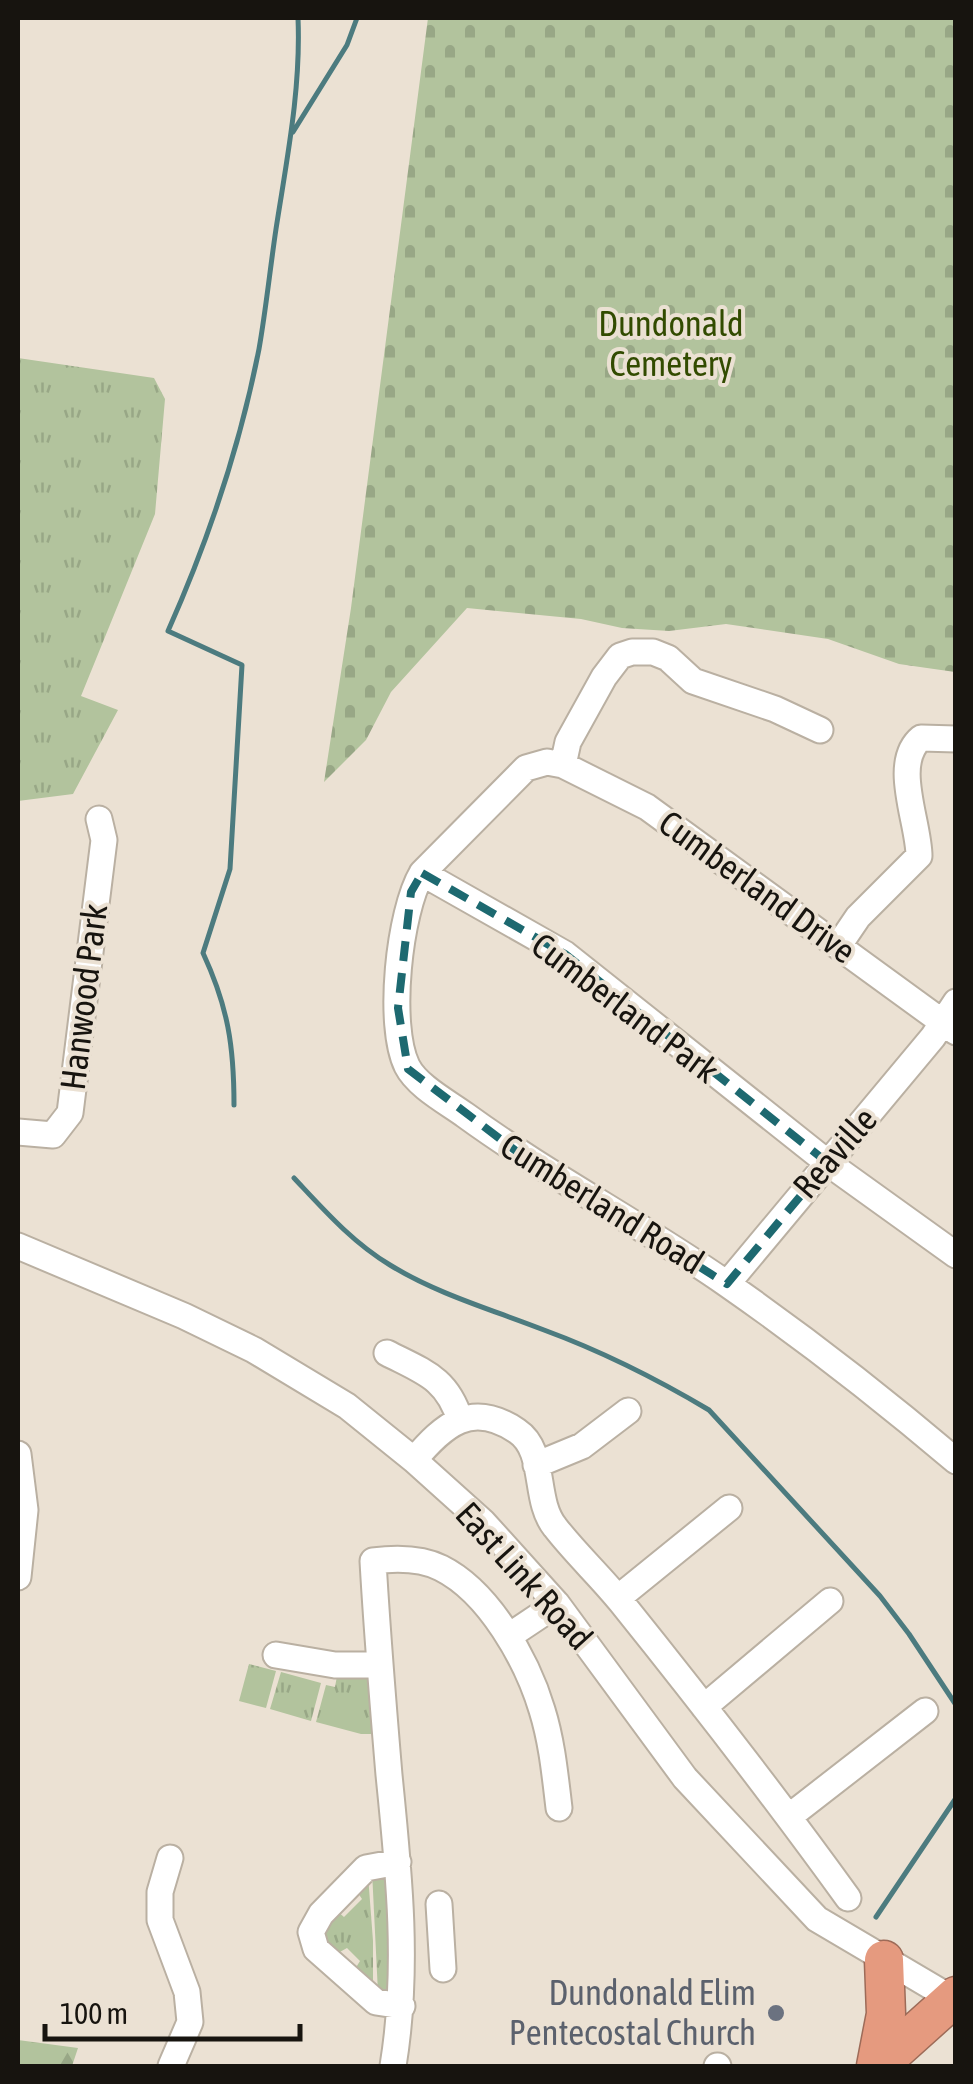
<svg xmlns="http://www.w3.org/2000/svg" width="973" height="2084" font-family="'Asap Condensed',sans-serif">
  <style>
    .grass { fill: url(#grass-tufts) }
    .forest { fill: url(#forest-firs) }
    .cemetery { fill: url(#cemetery-stones) }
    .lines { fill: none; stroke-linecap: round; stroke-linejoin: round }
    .stream { stroke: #4c7b7f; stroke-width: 5 }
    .minor-casing { stroke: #bab0a2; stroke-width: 29 }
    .highway-casing { stroke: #9d6b58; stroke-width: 41 }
    .minor { stroke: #fff; stroke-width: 25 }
    .highway { stroke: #e59a7f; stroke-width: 38 }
    .marked { fill: none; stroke: #1d6970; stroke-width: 8; stroke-dasharray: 20 12; stroke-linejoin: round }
    .worship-dot { fill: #6b7280; stroke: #ebe1d3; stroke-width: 4 }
    .labels { text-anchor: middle; stroke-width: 8; stroke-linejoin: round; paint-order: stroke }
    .park-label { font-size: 35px; fill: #324b00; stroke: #ebe1d3 }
    .street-label { font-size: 35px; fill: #17140f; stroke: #ebe1d3 }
    .worship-label { font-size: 35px; fill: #5b616d; stroke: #ebe1d3; text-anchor: end }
  </style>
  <defs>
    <pattern id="grass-tufts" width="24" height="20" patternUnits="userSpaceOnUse" patternTransform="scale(2.5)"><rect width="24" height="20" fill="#b2c39d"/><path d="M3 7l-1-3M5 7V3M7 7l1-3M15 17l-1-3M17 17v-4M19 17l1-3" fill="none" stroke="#98a786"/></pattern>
    <pattern id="forest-firs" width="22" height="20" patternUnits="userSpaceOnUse" patternTransform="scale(2.5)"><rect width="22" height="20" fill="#b2c39d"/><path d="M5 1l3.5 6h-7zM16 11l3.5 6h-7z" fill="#98a786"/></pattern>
    <pattern id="cemetery-stones" width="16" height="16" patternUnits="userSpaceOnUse" patternTransform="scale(2.5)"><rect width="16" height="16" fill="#b2c39d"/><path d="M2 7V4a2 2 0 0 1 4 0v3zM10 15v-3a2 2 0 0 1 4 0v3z" fill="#98a786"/></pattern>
  </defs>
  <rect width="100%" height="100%" fill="#ebe1d3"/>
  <path class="grass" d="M18,358l136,20 11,21 -10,115 -74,182 37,14 -45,84 -55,7z
    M249,1664l27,7 -10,37 -27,-7z
    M281,1672l40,11 -10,38 -41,-12z
    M337,1676h35l1,58h-12l-45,-12 10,-37 9,2z
    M372,1871l16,1 4,123 -14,-2z
    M368,1875l5,66v47l-18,-19 5,-8 -13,-13 -9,5 -16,-14 -1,-19 15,-10 8,7 18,-18 -6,-9z"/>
  <path class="forest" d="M18,2040l60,8 -6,18h-54z"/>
  <path class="cemetery" d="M428,18h527v654l-56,-8 -71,-25 -102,-15 -57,7 -47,-3 -41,-9 -114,-11 -76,84 -25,48 -42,42 27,-174z"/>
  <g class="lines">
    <path class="stream" d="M293,132l54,-87 10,-27
      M234,1105c0,-59 -6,-98 -31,-152l27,-84 12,-204 -74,-34c40,-90 72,-185 91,-282 7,-40 11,-80 17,-120 11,-71 25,-140 22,-211
      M294,1178c30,32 58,64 96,87 47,29 103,45 154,65 57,21 113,49 165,80l171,186 29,38 47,71
      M876,1917l80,-119"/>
    <g class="minor-casing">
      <path id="minor" d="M563,765l5,-23 36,-65 16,-21 12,-4h21l15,6 25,23 82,28 45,21
        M422,873c-23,39 -35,152 -15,193 10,20 40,36 58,49 84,61 176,109 262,169 79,55 156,115 229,177
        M839,945l19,-28 61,-61c0,-34 -28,-93 2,-118l35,1
        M956,1032l-309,-225 -84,-42 -16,-3 -21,6 -104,105 143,81 263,209 128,92
        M18,1132l35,3 17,-22 34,-273 -5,-21
        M18,1246l166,70 70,34 93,56 67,54 69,62 74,82 128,174 132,141 139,82
        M727,1284l206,-247 23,-35
        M387,1353c37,19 60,25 73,67
        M18,1454l7,56 -7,67
        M414,1460c30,-35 57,-60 103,-29 30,20 16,69 38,96 20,26 45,49 66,75 78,97 154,195 227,296
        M536,1465l46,-19 46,-35
        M618,1598l111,-90
        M509,1636l48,-32
        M276,1655l59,10h44
        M704,1707l126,-106
        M790,1816l135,-105
        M170,1858l-10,34v28l27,72 3,30 -19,44
        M398,1862l-32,6 -45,46 -10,18 5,17 60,53 26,4
        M439,1904l4,65
        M393,2066c16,-97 6,-193 -4,-291 -6,-71 -12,-143 -16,-214 23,-3 48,-3 68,7 48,24 86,92 101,142 10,32 13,65 17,98
        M717,2066h1"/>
    </g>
    <g class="highway-casing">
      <path id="highway" d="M876,2066l10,-52 -2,-54
        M878,2066l78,-70"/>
    </g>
    <use href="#minor" class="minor"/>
    <use href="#highway" class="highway"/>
  </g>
  <path class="marked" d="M422,873l143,81 263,209 -101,121 -203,-127 -116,-88 -10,-61 13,-116z"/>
  <circle class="worship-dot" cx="776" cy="2013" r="10"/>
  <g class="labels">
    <g class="park-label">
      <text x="671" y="336">Dundonald<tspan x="671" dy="40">Cemetery</tspan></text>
    </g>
    <g class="street-label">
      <text transform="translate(757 887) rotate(36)" y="12">Cumberland Drive</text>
      <text transform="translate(84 997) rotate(-83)" y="12">Hanwood Park</text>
      <text transform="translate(625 1008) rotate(37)" y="12">Cumberland Park</text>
      <text transform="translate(835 1153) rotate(-49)" y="12">Reaville</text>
      <text transform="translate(602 1204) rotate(32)" y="12">Cumberland Road</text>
      <text transform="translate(524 1576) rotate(48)" y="12">East Link Road</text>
    </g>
    <g class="worship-label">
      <text x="756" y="2005">Dundonald Elim<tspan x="756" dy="40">Pentecostal Church</tspan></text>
    </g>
  </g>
  <rect width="973" height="2084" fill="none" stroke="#17140f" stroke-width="40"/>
  <path d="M45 2024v15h255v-15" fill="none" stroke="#17140f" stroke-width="5"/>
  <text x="60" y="2024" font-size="30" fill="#17140f" stroke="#ebe1d3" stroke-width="8" paint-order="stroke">100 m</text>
</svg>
